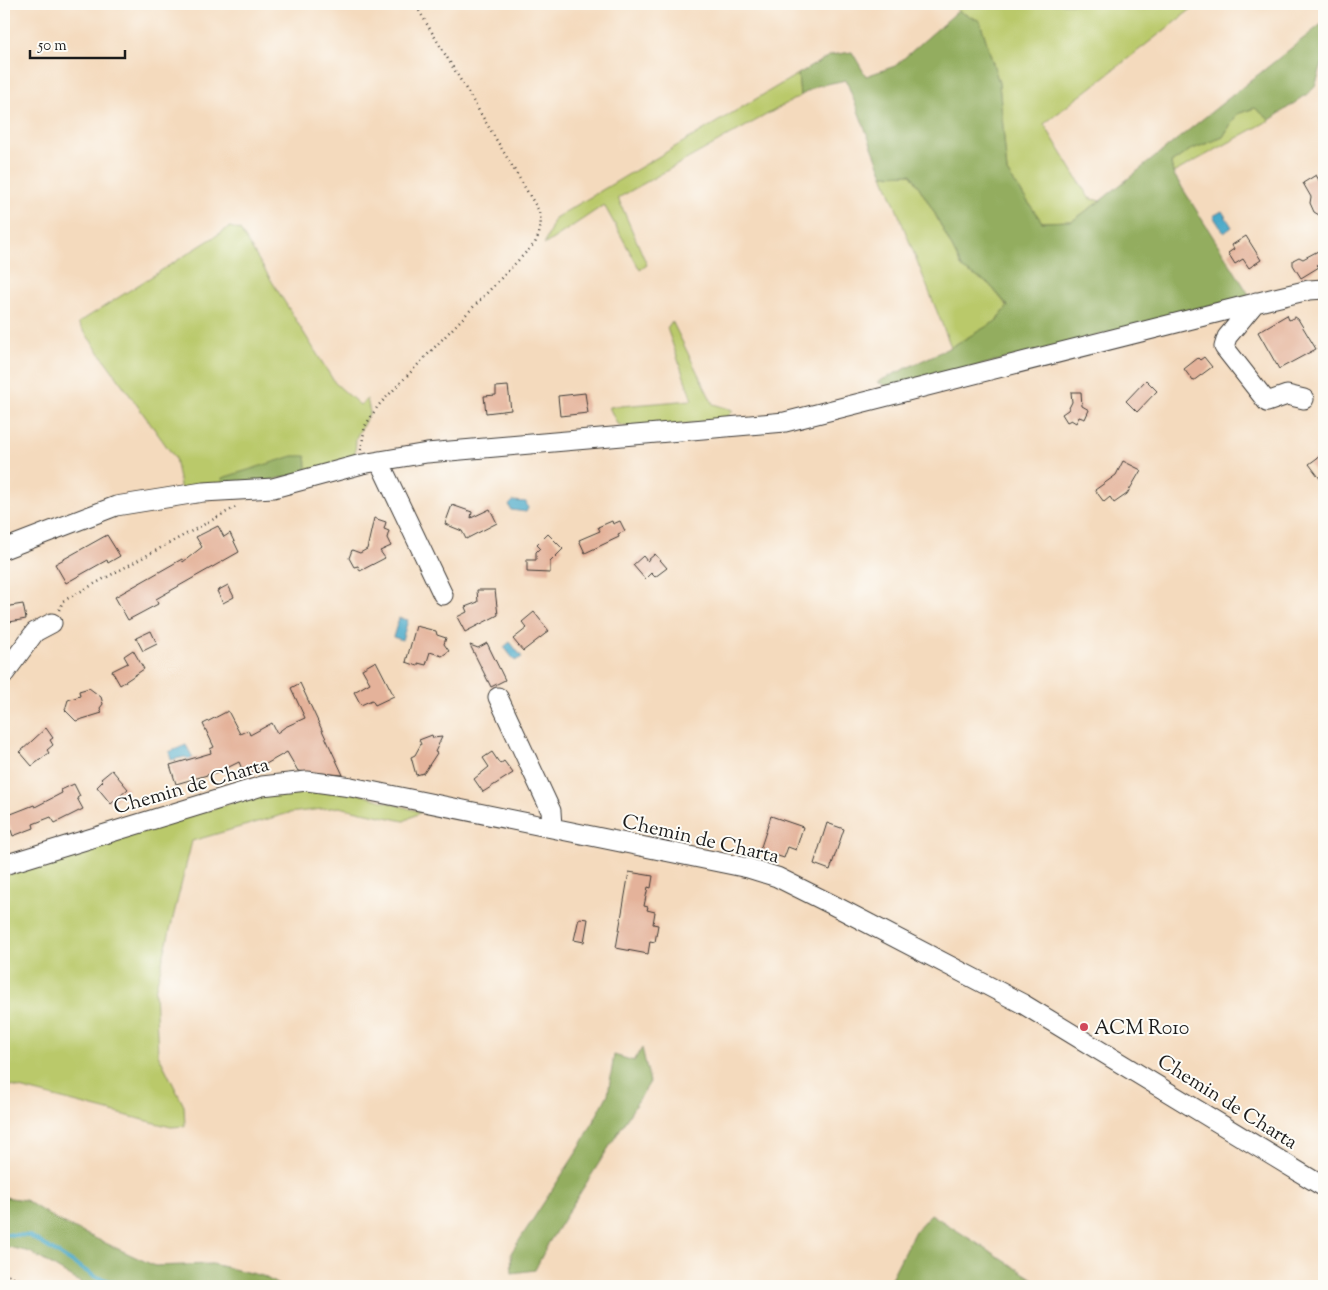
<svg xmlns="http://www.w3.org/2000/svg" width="1328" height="1290" font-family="'Sorts Mill Goudy',serif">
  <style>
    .green { fill: #bac96b; stroke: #6b7244 }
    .forest { fill: #93ad5f; stroke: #58643e }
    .water { fill: #49a9c8; stroke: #326272 }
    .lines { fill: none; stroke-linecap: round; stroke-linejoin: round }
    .stream { stroke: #49a9c8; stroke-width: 4 }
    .building { fill: #e4b29a }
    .minor-casing { stroke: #3c3834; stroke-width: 21 }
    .path { stroke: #3c3834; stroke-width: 2.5; stroke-dasharray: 1 4; stroke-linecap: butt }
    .minor { stroke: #fff; stroke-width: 19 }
    .poi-dot { fill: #d1495b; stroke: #fdfcf7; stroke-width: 2 }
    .labels { text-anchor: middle; stroke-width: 4; stroke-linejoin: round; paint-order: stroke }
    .street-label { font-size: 20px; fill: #1c1c1c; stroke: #fdfcf7 }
    .poi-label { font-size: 20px; fill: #1c1c1c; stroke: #fdfcf7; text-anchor: start }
  </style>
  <rect width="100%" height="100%" fill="#fdfcf7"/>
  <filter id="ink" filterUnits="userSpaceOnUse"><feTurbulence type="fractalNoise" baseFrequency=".02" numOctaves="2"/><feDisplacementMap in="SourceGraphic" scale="10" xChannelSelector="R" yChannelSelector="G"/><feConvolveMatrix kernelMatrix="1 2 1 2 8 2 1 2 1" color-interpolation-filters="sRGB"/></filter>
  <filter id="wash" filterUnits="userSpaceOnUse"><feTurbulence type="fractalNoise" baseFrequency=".0096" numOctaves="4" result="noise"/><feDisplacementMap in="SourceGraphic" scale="20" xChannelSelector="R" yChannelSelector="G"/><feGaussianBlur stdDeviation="1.12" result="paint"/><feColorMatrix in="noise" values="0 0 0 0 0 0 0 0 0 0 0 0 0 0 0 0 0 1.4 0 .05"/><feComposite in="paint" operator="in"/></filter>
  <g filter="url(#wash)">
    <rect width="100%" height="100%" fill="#f4dabd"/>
    <path class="green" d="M952,4h246l-154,120 45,74 11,3 -28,20 -30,1 -35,-50 -8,-89 -19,-62 -22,-10z
      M798,74l2,22 -182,102 29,67 -7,5 -36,-65 -60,40 11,-27z
      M1255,108l15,12 -97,53 -2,-10 19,-13 33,-13 14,-23z
      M911,174l22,36 30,59 26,15 19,23 -11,14 -46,26 -68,-172z
      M230,227l10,3 95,153 25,22 7,-6 3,13 -14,26 -1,19 -48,15 -126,19 -6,-33 -97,-135z
      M672,321l41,83 20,6 -7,9 -86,11 -23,-6 -8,-17 83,-7 -25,-72z
      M319,786l40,8 62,18 -17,9 -65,-14 -50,6 -97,28 -37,150 3,63 26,52 1,20 -14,1 -167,-43v-208l270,-87z"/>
    <path class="forest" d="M958,11l22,10 19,62 8,89 35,50 30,-1 28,-20 224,-179v41l-1,-1 -8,25 -9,8 -36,25 -15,-12 -18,6 -14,23 -33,13 -19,13 2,10 77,123 -358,92 -15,-6 74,-35 45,-26 12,-15 -19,-22 -26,-15 -30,-59 -22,-36 -28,1 -37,-95 -29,6 -17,10 -2,-22 33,-19 21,-3 14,24 29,-10z
      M293,456h13l1,16 -48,11 -36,1 -1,-6z
      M642,1048l8,34 -102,162 -13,26 -23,3 -1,-20 69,-106 28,-53 6,-39 20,6z
      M4,1197l21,3 35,22 95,44 57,-2 51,12 17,10h-194l-56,-34 -26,-6z
      M931,1214l113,72h-157l28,-55z"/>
    <path class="water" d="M1222,211l10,16 -8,6 -11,-17z
      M513,501l13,1 2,6 -2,4 -15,-2 -2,-5z
      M399,618l9,2 -6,20 -9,-3z
      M510,642l12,15 -7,4 -11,-14z
      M186,745l7,13 -4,1 -4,-2 -14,3 -2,-8z"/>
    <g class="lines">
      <path class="stream" d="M4,1234l26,2 64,40 30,10"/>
    </g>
    <g id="blocks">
      <path class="building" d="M1316,175l8,14v29l-10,-6 -4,-9 1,-6 -8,-14z
        M1246,236l15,24 -12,8 -6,-9 -8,5 -7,-11 6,-4 -2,-4z
        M1318,251l6,10 -7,4 2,2 -18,11 -8,-13v-5l6,-3 4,2z
        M1287,315l2,5 6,-3 3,2 18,30 -37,20 -21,-37z
        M1204,357l8,10 -19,14 -9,-12 14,-11 2,2z
        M1146,380l11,11 -20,21 -11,-11z
        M508,386l3,24 -25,3 -2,-17 12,-1v-8z
        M1071,392h10l1,14 7,4 -4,9 -6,-2 -3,6 -5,-3 -4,2 -5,-8 6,-4 4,-8z
        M585,393l3,20 -28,3 -2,-20z
        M1324,453v31l-15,-20z
        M1123,461l18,9 -14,24 -13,9 -4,-6 -6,5 -9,-12 21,-15z
        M452,505l20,7 -1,6 19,-9 7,14 -31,16 -4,-8 -17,-7z
        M374,518l12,4 -2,7 5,2 -2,7 4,8 -11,5 5,7 -25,13 -2,-5 -4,1 -5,-9 3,-8 8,3 7,-4z
        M612,521l1,3 7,-3 5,10 -7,3 1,3 -34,16 -6,-13 21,-9 -2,-4z
        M218,526l6,11 6,-4 9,19 -83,47 2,5 -30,16 -13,-23 67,-38 1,3 19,-15 -6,-10z
        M548,534l15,15 -13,13v11l-23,-1v-12h9v-8l4,-4 -3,-3z
        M107,535l13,21 -12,7 -1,-3 -41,23 -11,-19z
        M655,554l12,14 -12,9 -4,-4 -6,6 -12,-14 10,-9 4,5z
        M228,585l6,12 -11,6 -6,-12z
        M477,590h18l3,25 -33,17 -8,-15 10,-5 -2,-5 13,-5z
        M23,604l3,15 -22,4v-16z
        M534,612l15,19 -26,20 -10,-12 14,-11 -5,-6z
        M416,626l20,5 1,4 9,3 -2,6 5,7 -7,5 -12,-4 -4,13 -8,-2v3l-12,-4z
        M151,631l6,13 -14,7 -7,-13z
        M487,643l18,37 -14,7 -21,-42 8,3z
        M133,650l11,19 -24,16 -8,-14 16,-8 -4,-7z
        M376,661l18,35 -19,9 -3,-5 -11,5 -7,-13 16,-9 -8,-14z
        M300,683l43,92 -45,-4 -11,-19 -42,24 -6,-14 -18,9 -45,13 -6,-19 41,-12 -1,-4 4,-2 -11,-23 25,-13 12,23 8,-4 2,5 22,-12 5,10 8,-6 20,-9 -14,-30z
        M89,688l12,9 2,7 -3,4 2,5 -26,8 -11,-11 3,-10 12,-4 -1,-5z
        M46,728l7,10 -3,2 3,5 -6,5 2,3 -17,13 -12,-14z
        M432,735l1,3 9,-1 -7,15 2,1 -13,20 -8,2 -5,-18 4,-2 6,-11 -2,-4z
        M492,752l8,12 4,-3 9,12 -30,19 -9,-13 15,-12 -6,-9z
        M112,770l16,19 -17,15 -14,-17 6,-6 -2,-2z
        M74,784l6,12 -3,2 6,11 -28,14 -4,-6 -18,7 1,4 -21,8 -7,-20 28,-11 1,2 27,-14 -1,-3z
        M771,816l32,11 -7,23 -8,-3 -4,11 -24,-8z
        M827,823l17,6 -14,41 -16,-6z
        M629,872l24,4 -2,12 -3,-1 -4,19 4,1 -1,3 8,2 -2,12 5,1 -3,17 -5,-1 -2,13 -32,-6z
        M579,918l9,1 -4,23 -10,-2z"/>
    </g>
  </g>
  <g filter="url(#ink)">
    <use href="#blocks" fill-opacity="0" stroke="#3c3834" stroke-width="1"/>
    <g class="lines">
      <g class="minor-casing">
        <path id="minor" d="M1256,302l-29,35 -3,10 43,55 20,-7 17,4
          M379,461l64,134
          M4,549l112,-43 87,-14 70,-4 89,-24 65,-11 358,-31 486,-123 38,-9 15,-1
          M4,674l31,-42 17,-9
          M498,697l53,114 1,16
          M4,865l258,-79 45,-5 44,6 397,81 29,9 56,28 190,99 301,183"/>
      </g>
      <path class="path" d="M361,450l4,-24 13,-20 157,-163c6,-12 7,-19 4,-32l-124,-207
        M59,610l4,-9 173,-94
        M4,1273l31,13"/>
      <use href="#minor" class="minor"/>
    </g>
  </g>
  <circle class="poi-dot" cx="1084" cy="1027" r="5"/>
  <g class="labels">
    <g class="street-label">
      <text transform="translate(191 785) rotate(-16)" y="7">Chemin de Charta</text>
      <text transform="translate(701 838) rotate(13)" y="7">Chemin de Charta</text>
      <text transform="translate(1228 1101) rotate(32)" y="7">Chemin de Charta</text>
    </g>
    <g class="poi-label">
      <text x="1094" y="1034">ACM R010</text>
    </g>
  </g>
  <rect width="1328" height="1290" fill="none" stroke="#fdfcf7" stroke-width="20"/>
  <path d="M30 50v8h95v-8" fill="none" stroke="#1c1c1c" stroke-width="2.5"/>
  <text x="38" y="50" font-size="15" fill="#1c1c1c" stroke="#fdfcf7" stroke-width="4" paint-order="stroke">50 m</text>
</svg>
